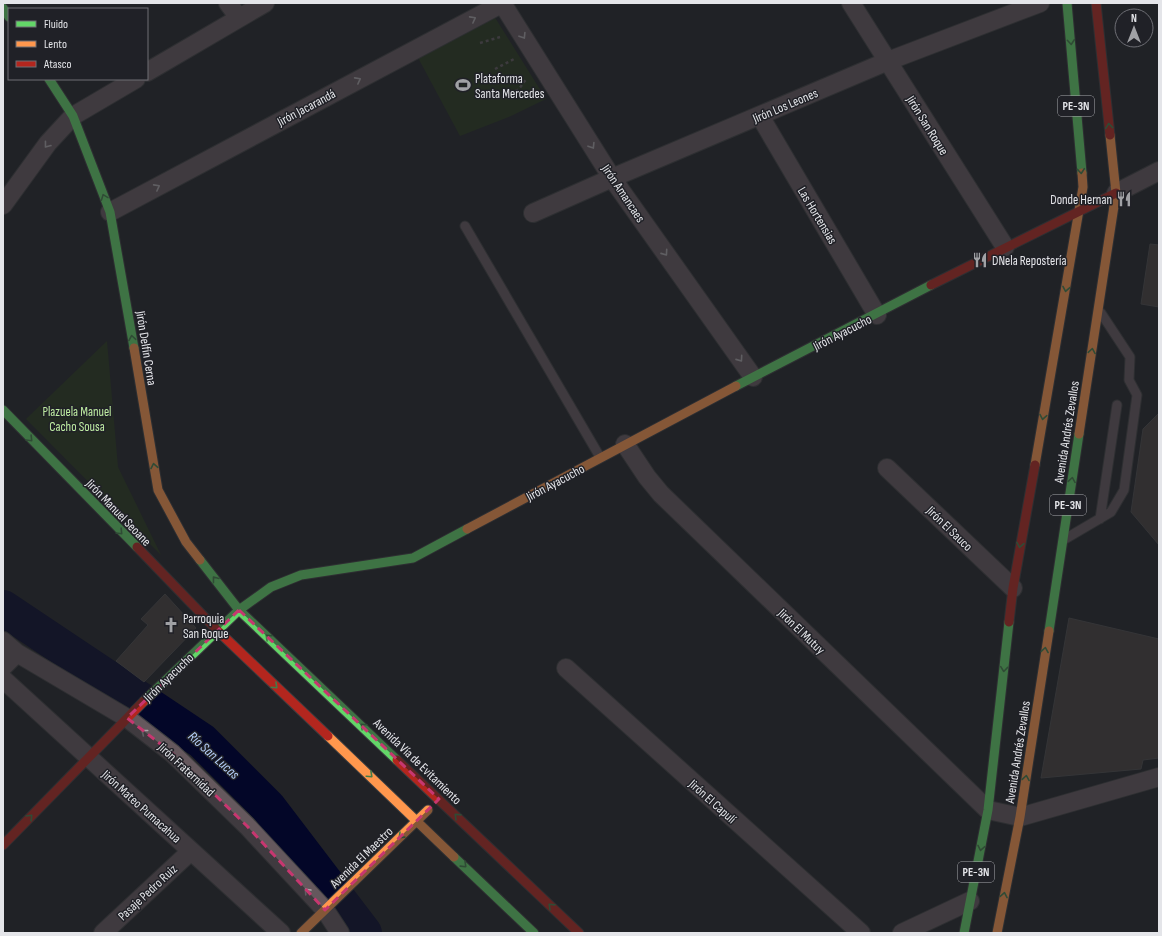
<svg xmlns="http://www.w3.org/2000/svg" width="1162" height="936" font-family="'Sofia Sans Condensed',sans-serif">
  <style>
    .green { fill: #26361c }
    .lines { fill: none; stroke-linecap: round; stroke-linejoin: round }
    .river { stroke: #030628; stroke-width: 36 }
    .building { fill: #463e3c; stroke: #4b4b4c }
    .lane-casing { stroke: #3d3e40; stroke-width: 11 }
    .street-casing { stroke: #3d3e40; stroke-width: 20 }
    .fast-casing { stroke: #3d3e40; stroke-width: 11 }
    .slow-casing { stroke: #3d3e40; stroke-width: 11 }
    .jam-casing { stroke: #3d3e40; stroke-width: 11 }
    .path { stroke: #5f585c; stroke-width: 2.5; stroke-dasharray: 3 3; stroke-linecap: butt }
    .lane { stroke: #65585d; stroke-width: 9 }
    .street { stroke: #65585d; stroke-width: 18 }
    .fast { stroke: #63d668; stroke-width: 9 }
    .slow { stroke: #ff974d; stroke-width: 9 }
    .jam { stroke: #b3261e; stroke-width: 9 }
    .oneway { stroke: #aba6aa }
    .oneway2 { stroke: #427c48 }
    .marked { fill: none; stroke: #c73770; stroke-width: 3; stroke-dasharray: 8 5; stroke-linejoin: round }
    .labels { text-anchor: middle; stroke-width: 3; stroke-linejoin: round; paint-order: stroke }
    .shield { fill: #202127; stroke: #a9aaaf; stroke-width: 1 }
    .shield-label { font-size: 12px; font-weight: bold; fill: #e4e5e9 }
    .poi-label { font-size: 13px; fill: #e4e5e9; stroke: #202127; text-anchor: start }
    .street-label { font-size: 13px; fill: #e4e5e9; stroke: #202127 }
    .park-label { font-size: 13px; fill: #bfeda2; stroke: #202127 }
    .water-label { font-size: 14px; font-style: italic; fill: #b5cffa; stroke: #202127 }
  </style>
  <rect width="100%" height="100%" fill="#212226"/>
  <path class="green" d="M494,16l52,83 -35,17 -51,20 -44,-82z
    M107,341l11,126 43,88 -135,-136z"/>
  <g class="lines">
    <path class="river" d="M3,608l199,133 66,66 96,126"/>
  </g>
  <path class="building" d="M1150,244l9,1v62l-18,-3z
    M1159,413v132l-28,-33 12,-83z
    M165,594l31,34 -52,54 -28,-21 32,-36 -7,-6z
    M1069,618l90,21v119l-16,2 -2,9 -100,9z"/>
  <g class="lines">
    <g class="lane-casing">
      <path id="lane" d="M465,226l135,231
        M1100,519l17,-114
        M1065,539l46,-27 13,-22 13,-95 -8,-15 1,-23 -29,-44"/>
    </g>
    <g class="street-casing">
      <path id="street" d="M228,3l11,15
        M502,3l110,175 141,199
        M851,3l154,244
        M147,72l118,-69
        M760,116l117,199
        M1116,193l43,-22
        M3,205l45,-62 25,-27 63,-37
        M110,212l393,-209
        M533,213l79,-35 276,-117 152,-58
        M625,444l22,33 14,17 327,316 32,7 139,-40
        M887,468l126,120
        M3,641l14,12 110,65 45,35 75,73 78,84 15,23
        M3,667l14,-14
        M566,668l295,265
        M3,679l278,254
        M103,933l88,-82
        M902,933l68,-32"/>
    </g>
    <g class="fast-casing">
      <path id="fast" d="M1067,3l15,170
        M3,8l6,9
        M49,79l24,37 37,96 24,136
        M736,386l195,-101
        M3,410l134,137
        M200,560l39,50 158,150
        M1049,631l30,-197
        M144,701l95,-91 32,-23 30,-12 112,-17 54,-29
        M454,857l80,76
        M964,933l24,-123 21,-188"/>
    </g>
    <g class="slow-casing">
      <path id="slow" d="M134,348l24,142 28,52 14,18
        M1079,434l37,-241 -6,-58
        M1035,465l48,-278 -1,-14
        M467,529l269,-143
        M328,736l126,121
        M301,933l127,-123
        M997,933l23,-116 29,-186"/>
    </g>
    <g class="jam-casing">
      <path id="jam" d="M1096,3l14,132
        M931,285l185,-92
        M137,547l80,83 111,106
        M1009,622l4,-34 22,-123
        M397,760l182,173
        M3,845l141,-144"/>
    </g>
    <path class="path" d="M480,43l20,-6
      M495,69l21,-11
      M505,97l14,-8 8,-11"/>
    <use href="#lane" class="lane"/>
    <use href="#street" class="street"/>
    <use href="#fast" class="fast"/>
    <use href="#slow" class="slow"/>
    <use href="#jam" class="jam"/>
  </g>
  <defs><path id="oneway-chevron" d="M-2-3.5L2.5 0L-2 3.5" fill="none" stroke-width="1.6" stroke-linecap="round" stroke-linejoin="round"/></defs>
  <g class="oneway">
    <use href="#oneway-chevron" transform="translate(473 19) rotate(-28)"/>
    <use href="#oneway-chevron" transform="translate(523 36) rotate(58)"/>
    <use href="#oneway-chevron" transform="translate(358 80) rotate(-28)"/>
    <use href="#oneway-chevron" transform="translate(47 145) rotate(128)"/>
    <use href="#oneway-chevron" transform="translate(592 146) rotate(58)"/>
    <use href="#oneway-chevron" transform="translate(157 187) rotate(-28)"/>
    <use href="#oneway-chevron" transform="translate(665 253) rotate(55)"/>
    <use href="#oneway-chevron" transform="translate(740 359) rotate(55)"/>
    <use href="#oneway-chevron" transform="translate(144 732) rotate(-142)"/>
    <use href="#oneway-chevron" transform="translate(307 891) rotate(-133)"/>
  </g>
  <g class="oneway2">
    <use href="#oneway-chevron" transform="translate(1071 42) rotate(85)"/>
    <use href="#oneway-chevron" transform="translate(1109 126) rotate(-96)"/>
    <use href="#oneway-chevron" transform="translate(1081 171) rotate(85)"/>
    <use href="#oneway-chevron" transform="translate(104 197) rotate(-111)"/>
    <use href="#oneway-chevron" transform="translate(1066 289) rotate(100)"/>
    <use href="#oneway-chevron" transform="translate(132 338) rotate(-99)"/>
    <use href="#oneway-chevron" transform="translate(1092 351) rotate(-81)"/>
    <use href="#oneway-chevron" transform="translate(1043 417) rotate(100)"/>
    <use href="#oneway-chevron" transform="translate(30 439) rotate(46)"/>
    <use href="#oneway-chevron" transform="translate(154 466) rotate(-101)"/>
    <use href="#oneway-chevron" transform="translate(1072 480) rotate(-81)"/>
    <use href="#oneway-chevron" transform="translate(120 532) rotate(46)"/>
    <use href="#oneway-chevron" transform="translate(1020 545) rotate(100)"/>
    <use href="#oneway-chevron" transform="translate(215 579) rotate(-128)"/>
    <use href="#oneway-chevron" transform="translate(268 637) rotate(-137)"/>
    <use href="#oneway-chevron" transform="translate(1045 650) rotate(-81)"/>
    <use href="#oneway-chevron" transform="translate(1004 669) rotate(96)"/>
    <use href="#oneway-chevron" transform="translate(275 686) rotate(43)"/>
    <use href="#oneway-chevron" transform="translate(363 726) rotate(-137)"/>
    <use href="#oneway-chevron" transform="translate(370 775) rotate(43)"/>
    <use href="#oneway-chevron" transform="translate(1026 778) rotate(-81)"/>
    <use href="#oneway-chevron" transform="translate(457 816) rotate(-136)"/>
    <use href="#oneway-chevron" transform="translate(30 817) rotate(-46)"/>
    <use href="#oneway-chevron" transform="translate(401 836) rotate(136)"/>
    <use href="#oneway-chevron" transform="translate(981 848) rotate(101)"/>
    <use href="#oneway-chevron" transform="translate(464 865) rotate(44)"/>
    <use href="#oneway-chevron" transform="translate(1004 895) rotate(-79)"/>
    <use href="#oneway-chevron" transform="translate(551 906) rotate(-136)"/>
  </g>
  <path d="M0 0H1162V936H0ZM239,610l200,189 -114,111 -78,-84 -75,-73 -45,-35z" fill="#212226" fill-opacity=".55" fill-rule="evenodd"/>
  <path class="marked" d="M239,610l200,189 -114,111 -78,-84 -75,-73 -45,-35z"/>
  <defs>
    <g id="stadium-bare" transform="scale(1.2)"><path d="M0-5a6.5 5 0 1 0 0 10a6.5 5 0 1 0 0-10ZM-3.5-1.8h7v3.6h-7Z" fill="#a0a1a5" stroke="#202127" stroke-width="2.5" paint-order="stroke"/></g>
    <g id="restaurant-bare" transform="scale(1.2)"><path d="M-5-6h1v4h1v-4h1v4h1v-4h1v5L-1.5 .5V6h-2V.5L-5-1ZM5-6V6H3V1.5H1.5Q1.5-4 5-6Z" fill="#a0a1a5" stroke="#202127" stroke-width="2.5" paint-order="stroke"/></g>
    <g id="church-bare" transform="scale(1.2)"><path d="M-1.2-6h2.4v3.5h3.3v2.4h-3.3V6h-2.4V-.1h-3.3v-2.4h3.3Z" fill="#a0a1a5" stroke="#202127" stroke-width="2.5" paint-order="stroke"/></g>
  </defs>
  <g fill-rule="evenodd">
    <use href="#stadium-bare" x="463" y="85"/>
    <use href="#restaurant-bare" x="1124" y="199"/>
    <use href="#restaurant-bare" x="980" y="260"/>
    <use href="#church-bare" x="171" y="625"/>
  </g>
  <g class="labels">
    <g class="shield">
      <rect x="1058" y="96" width="36" height="20" rx="3"/>
      <rect x="1050" y="495" width="36" height="20" rx="3"/>
      <rect x="958" y="862" width="36" height="20" rx="3"/>
    </g>
    <g class="shield-label">
      <text x="1076" y="110">PE-3N</text>
      <text x="1068" y="509">PE-3N</text>
      <text x="976" y="876">PE-3N</text>
    </g>
    <g class="poi-label">
      <text x="475" y="83">Plataforma<tspan x="475" dy="15">Santa Mercedes</tspan></text>
      <text x="1112" y="204" text-anchor="end">Donde Hernan</text>
      <text x="992" y="265">DNela Repostería</text>
      <text x="183" y="623">Parroquia<tspan x="183" dy="15">San Roque</tspan></text>
    </g>
    <g class="street-label">
      <text transform="translate(785 105) rotate(-23)" y="5">Jirón Los Leones</text>
      <text transform="translate(306 107) rotate(-28)" y="5">Jirón Jacarandá</text>
      <text transform="translate(928 125) rotate(58)" y="5">Jirón San Roque</text>
      <text transform="translate(624 193) rotate(56)" y="5">Jirón Amancaes</text>
      <text transform="translate(818 215) rotate(59)" y="5">Las Hortensias</text>
      <text transform="translate(842 332) rotate(-27)" y="5">Jirón Ayacucho</text>
      <text transform="translate(147 348) rotate(81)" y="5">Jirón Delfín Cerna</text>
      <text transform="translate(1066 432) rotate(-81)" y="5">Avenida Andrés Zevallos</text>
      <text transform="translate(555 482) rotate(-28)" y="5">Jirón Ayacucho</text>
      <text transform="translate(119 512) rotate(46)" y="5">Jirón Manuel Seoane</text>
      <text transform="translate(950 528) rotate(44)" y="5">Jirón El Sauco</text>
      <text transform="translate(802 631) rotate(44)" y="5">Jirón El Mutuy</text>
      <text transform="translate(168 677) rotate(-44)" y="5">Jirón Ayacucho</text>
      <text transform="translate(1017 752) rotate(-81)" y="5">Avenida Andrés Zevallos</text>
      <text transform="translate(418 761) rotate(44)" y="5">Avenida Vía de Evitamiento</text>
      <text transform="translate(187 769) rotate(43)" y="5">Jirón Fraternidad</text>
      <text transform="translate(713 801) rotate(42)" y="5">Jirón El Capulí</text>
      <text transform="translate(142 806) rotate(42)" y="5">Jirón Mateo Pumacahua</text>
      <text transform="translate(361 857) rotate(-44)" y="5">Avenida El Maestro</text>
      <text transform="translate(147 892) rotate(-43)" y="5">Pasaje Pedro Ruiz</text>
    </g>
    <g class="park-label">
      <text x="77" y="416">Plazuela Manuel<tspan x="77" dy="15">Cacho Sousa</tspan></text>
    </g>
    <g class="water-label">
      <text transform="translate(214 755) rotate(42)" y="5">Río San Lucas</text>
    </g>
  </g>
  <rect width="1162" height="936" fill="none" stroke="#e4e5e9" stroke-width="8"/>
  <rect x="8" y="8" width="140" height="72" fill="#202127" stroke="#6e6f75"/>
  <rect x="16" y="21" width="20" height="6" fill="#63d668" stroke="#6e6f75"/>
  <text x="44" y="28" font-size="12" fill="#e4e5e9">Fluido</text>
  <rect x="16" y="41" width="20" height="6" fill="#ff974d" stroke="#6e6f75"/>
  <text x="44" y="48" font-size="12" fill="#e4e5e9">Lento</text>
  <rect x="16" y="61" width="20" height="6" fill="#b3261e" stroke="#6e6f75"/>
  <text x="44" y="68" font-size="12" fill="#e4e5e9">Atasco</text>
  <g transform="translate(1134 28)"><circle r="19" fill="#202127" stroke="#6e6f75"/>
  <path d="M0-3L7 15L0 10L-7 15Z" fill="#a0a1a5"/>
  <text y="-6" font-size="11" font-weight="bold" text-anchor="middle" fill="#e4e5e9">N</text>
  </g>
</svg>
